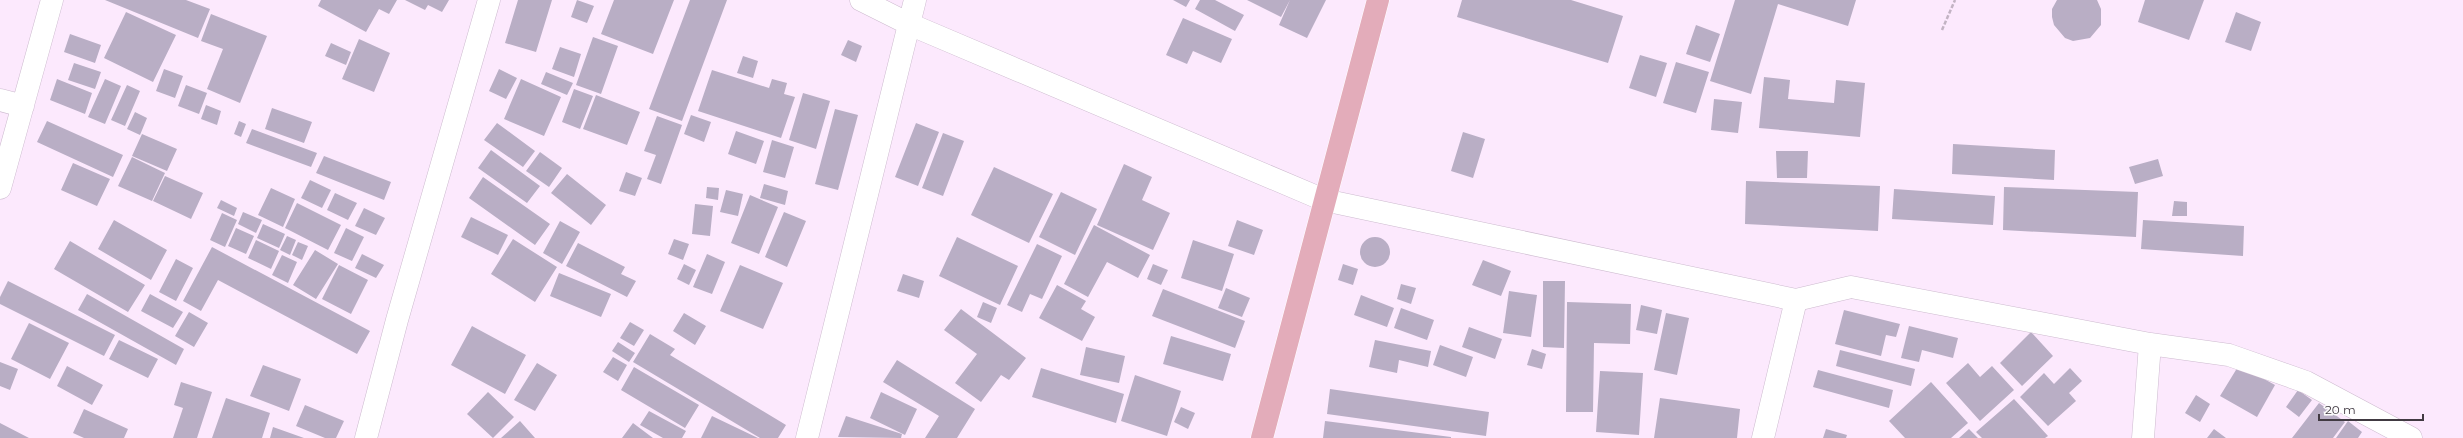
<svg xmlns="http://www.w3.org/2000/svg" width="2463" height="438" font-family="Montserrat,sans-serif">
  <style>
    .building { fill: #b9aec5 }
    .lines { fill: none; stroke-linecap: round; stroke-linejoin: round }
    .minor-casing { stroke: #cdbbcf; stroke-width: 23 }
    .major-casing { stroke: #fff; stroke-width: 23 }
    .path { stroke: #c2b3c3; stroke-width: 2.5; stroke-dasharray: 4 2; stroke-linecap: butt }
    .minor { stroke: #fff; stroke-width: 22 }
    .major { stroke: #e3acba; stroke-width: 22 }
  </style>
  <rect width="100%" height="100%" fill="#fce9fd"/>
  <path class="building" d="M105,0h81l24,9 -12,29z
    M321,0h76l-8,14 -10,-5 -13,23 -48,-26z
    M405,0h44l-7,12 -14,-7 -3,5z
    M518,0h34l-16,52 -31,-9z
    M577,0l17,6 -7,17 -16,-6z
    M614,0h60l-21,54 -52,-20z
    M690,0h37l-45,121 -33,-12z
    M1173,0h17l-4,7z
    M1200,0h15l29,15 -9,16 -40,-22z
    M1247,0h43l-9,17z
    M1290,0h36l-19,38 -28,-13z
    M1462,0h109l52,16 -15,47 -151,-46z
    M1735,0h121l-8,26 -70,-22 -27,90 -41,-13z
    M2057,0h40l4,9v16l-11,13 -17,3 -8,-3 -11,-13 -2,-8v-8z
    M2145,0h59l-15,40 -51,-18z
    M126,12l50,23 -23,47 -49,-24z
    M2236,12l25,10 -10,29 -26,-9z
    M211,14l56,22 -27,67 -33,-14 16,-40 -22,-8z
    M1183,18l49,21 -11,24 -28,-12 -6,13 -21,-9z
    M1696,25l24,9 -10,28 -24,-8z
    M70,34l31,11 -6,18 -31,-11z
    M593,37l25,9 -17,48 -25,-9z
    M359,39l31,14 -16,39 -32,-13z
    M848,40l14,6 -6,16 -15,-7z
    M331,43l20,9 -5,13 -21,-9z
    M560,47l21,7 -7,23 -22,-8z
    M1640,55l27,8 -11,34 -27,-9z
    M743,56l15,5 -5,17 -16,-5z
    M1676,62l33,10 -13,41 -33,-10z
    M74,63l27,9 -6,17 -27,-9z
    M164,69l19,7 -8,22 -19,-7z
    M499,69l18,9 -11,21 -17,-8z
    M712,70l57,18 3,-9 15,4 -3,11 11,3 -14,41 -83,-27z
    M546,72l27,11 -6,12 -26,-11z
    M1764,77l26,3 -2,19 46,4 2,-23 29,3 -5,54 -101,-9z
    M57,79l35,14 -7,21 -35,-14z
    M105,79l16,7 -16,38 -17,-7z
    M521,79l40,18 -17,39 -40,-17z
    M127,85l13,6 -15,35 -14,-6z
    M186,85l21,8 -8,21 -21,-8z
    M574,89l19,7 -13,33 -18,-7z
    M803,93l27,8 -14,48 -27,-9z
    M596,95l44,17 -13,33 -44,-16z
    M1714,99l28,3 -4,31 -27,-3z
    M206,105l15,6 -4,14 -16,-6z
    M272,108l40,14 -8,21 -39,-14z
    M835,109l23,6 -20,75 -23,-6z
    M135,112l12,6 -7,17 -13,-6z
    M691,115l20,7 -7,20 -20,-8z
    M657,116l25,9 -21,59 -14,-5 9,-24 -12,-4z
    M47,121l76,34 -10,22 -76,-35z
    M239,121l7,3 -5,13 -7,-3z
    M497,123l38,28 -12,16 -39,-27z
    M916,123l23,9 -21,54 -23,-9z
    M252,129l65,24 -6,14 -65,-24z
    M736,131l28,10 -8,23 -28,-10z
    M1463,132l22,7 -12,39 -22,-7z
    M943,133l21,8 -21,55 -21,-8z
    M142,134l35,15 -10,22 -35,-15z
    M772,140l22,7 -9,31 -22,-6z
    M1953,144l102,6 -1,30 -102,-6z
    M491,150l49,36 -13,17 -49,-35z
    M1776,151h32l-1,27h-30z
    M540,152l22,16 -13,19 -23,-16z
    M324,156l67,26 -7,18 -68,-27z
    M132,157l33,16 -13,28 -34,-15z
    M2158,159l5,17 -28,8 -6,-17z
    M73,163l37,16 -13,27 -36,-16z
    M1124,164l28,13 -10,23 28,13 -17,37 -56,-25z
    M994,167l59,27 -24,49 -58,-28z
    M626,172l16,6 -7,18 -16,-5z
    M567,174l39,31 -15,20 -40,-32z
    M165,176l38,17 -12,26 -38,-18z
    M483,177l67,47 -15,21 -66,-47z
    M310,180l21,10 -9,18 -21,-10z
    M1746,181l134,5 -2,45 -133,-7z
    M764,184l24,7 -3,14 -25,-7z
    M707,187l12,1 -1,12 -12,-2z
    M2004,187l134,5 -2,45 -133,-7z
    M271,188l24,11 -12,28 -25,-12z
    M1894,189l101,7 -2,29 -101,-6z
    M726,190l17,4 -5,22 -18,-4z
    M1061,192l36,17 -22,46 -36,-18z
    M335,193l22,10 -9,17 -21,-10z
    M750,195l28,12 -19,47 -28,-11z
    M221,200l16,8 -3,8 -17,-8z
    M2174,201l13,1v14h-15z
    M297,203l44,22 -13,25 -43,-22z
    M695,204l18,2 -3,30 -18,-2z
    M364,208l21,10 -9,17 -21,-9z
    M243,212l19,8 -6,13 -18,-9z
    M784,212l22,9 -19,46 -22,-10z
    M222,213l15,7 -12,27 -15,-7z
    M471,217l37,18 -10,20 -37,-18z
    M114,220l53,30 -16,30 -53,-31z
    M1237,220l26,10 -9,25 -26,-9z
    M2143,220l101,6 -1,30 -102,-7z
    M560,221l20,11 -18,32 -19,-11z
    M263,224l22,10 -6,14 -22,-10z
    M1094,225l56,30 -12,23 -31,-16 -19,35 -24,-13z
    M236,228l18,8 -8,18 -18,-8z
    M346,228l18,9 -12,24 -18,-8z
    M287,236l9,4 -6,15 -10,-5z
    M1360 252a15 15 0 1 1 30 0a15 15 0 1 1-30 0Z
    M957,237l61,29 -18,39 -61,-29z
    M513,239l44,28 -22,35 -44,-28z
    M674,239l15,5 -6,16 -15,-6z
    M256,240l23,11 -8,18 -23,-11z
    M1193,240l41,14 -12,37 -41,-13z
    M70,241l75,44 -17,27 -74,-43z
    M298,242l10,4 -6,14 -10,-5z
    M578,243l47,24 -4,7 15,7 -9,16 -61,-31z
    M1037,244l25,12 -20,43 -12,-5 -8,18 -15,-7z
    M212,247l158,84 -13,23 -139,-74 -17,31 -18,-10z
    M315,250l23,14 -22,35 -23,-14z
    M362,254l22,11 -8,13 -21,-10z
    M707,254l18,8 -13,32 -19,-7z
    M282,255l15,7 -9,21 -16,-8z
    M176,259l17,9 -17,33 -17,-9z
    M1483,260l28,11 -10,25 -29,-11z
    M684,264l12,6 -7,15 -12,-6z
    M1153,264l15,6 -7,15 -14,-6z
    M1343,264l15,5 -5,16 -15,-5z
    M339,265l29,15 -17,34 -29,-15z
    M740,265l43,18 -20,46 -43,-18z
    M559,273l52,21 -10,23 -51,-21z
    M903,274l21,7 -5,17 -22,-7z
    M8,281l107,54 -11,21 -104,-52v-7z
    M1543,281h22l-1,67 -21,-1z
    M1401,284l15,4 -5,16 -14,-5z
    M1057,285l29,16 -5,8 14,8 -13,24 -43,-23z
    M1226,288l24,10 -8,19 -24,-9z
    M1163,289l82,32 -10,27 -83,-32z
    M1509,291l28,4 -6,42 -28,-4z
    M87,294l97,55 -8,16 -98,-55z
    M150,294l33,18 -10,16 -32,-17z
    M1361,295l33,13 -7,19 -33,-12z
    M983,302l14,6 -6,15 -14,-6z
    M1567,302l64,2 -1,40 -36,-1 -1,69h-27z
    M1641,305l21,5 -5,24 -21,-4z
    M1401,308l33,12 -7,20 -33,-12z
    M961,309l65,49 -17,22 -8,-5 -20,27 -26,-19 22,-29 -33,-24z
    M1844,310l56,14 -4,13 -10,-2 -5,21 -46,-12z
    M189,312l19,11 -14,24 -19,-11z
    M684,313l22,13 -11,19 -22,-14z
    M1666,313l23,5 -12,57 -23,-5z
    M630,322l14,8 -10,16 -14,-8z
    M29,323l40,20 -19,36 -39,-20z
    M472,326l54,29 -21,39 -54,-29z
    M1909,326l49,12 -5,20 -31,-8 -3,12 -18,-4z
    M1469,327l33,12 -7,20 -33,-12z
    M2031,332l22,24 -31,30 -22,-23z
    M650,334l25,15 -5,6 116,70 -8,13h-18l-127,-76z
    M1171,336l60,18 -8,27 -60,-17z
    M119,340l39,19 -10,19 -39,-19z
    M1375,340l56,11 -3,16 -29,-7 -2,13 -28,-6z
    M618,342l17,11 -6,9 -17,-11z
    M1440,345l33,12 -7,20 -33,-12z
    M1086,347l39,9 -6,27 -39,-8z
    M1532,349l14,5 -4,15 -15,-4z
    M1840,350l75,19 -4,17 -75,-20z
    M613,357l14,8 -9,16 -15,-9z
    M897,360l78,49 -18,29h-32l14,-22 -56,-34z
    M0,362l18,7 -8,21 -10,-4z
    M537,363l20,12 -22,36 -21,-11z
    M1968,363l12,14 12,-11 22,24 -34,31 -34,-38z
    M263,365l38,14 -12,32 -39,-15z
    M2239,365l36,20 -18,32 -37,-21z
    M67,366l36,19 -11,20 -35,-19z
    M634,367l65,38 -14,23 -64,-38z
    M1041,368l83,26 -8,29 -84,-26z
    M2070,368l12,13 -13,12 7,8 -28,25 -28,-29 24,-24 10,11z
    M1818,370l75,20 -4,18 -76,-21z
    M1600,371l43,2 -4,62 -43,-3z
    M1135,375l46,16 -14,45 -46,-15z
    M181,382l31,10 -15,46h-24l10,-30 -9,-3z
    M1931,382l37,41 -17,15h-46l-16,-17z
    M1330,389l159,23 -3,24 -159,-22z
    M2298,390l14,10 -13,17 -13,-10z
    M488,392l26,25 -21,21 -26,-24z
    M881,392l36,17 -12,26 -35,-17z
    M2196,395l14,9 -10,18 -15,-9z
    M226,398l44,15 -8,25h-50z
    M1660,398l80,11 -3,29h-83z
    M2014,399l34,37 -3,2h-63l-6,-6z
    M2319,403l26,19 -12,16h-41z
    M305,405l39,16 -8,17h-11l-29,-12z
    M1181,407l14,6 -7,16 -14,-7z
    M84,409l44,20 -4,9h-40l-11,-5z
    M649,411l37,20 -4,7h-19l-23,-13z
    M712,416l46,22h-57z
    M846,416l56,18 -1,4 -63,-1z
    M520,421l15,17h-34z
    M1325,421l126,16v1h-128z
    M2348,421l14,11 -4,6h-22z
    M0,423l29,15h-29z
    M633,423l20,15h-31z
    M273,427l31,11h-34z
    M1826,429l21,6 -1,3h-23z
    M1969,429l9,9h-19z
    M2214,429l12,9h-19z"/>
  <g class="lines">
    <g class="minor-casing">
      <path id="minor" d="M861,0l48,24 415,176 472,100 55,-13 299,57 79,11 77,27 105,56
        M0,100l23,6
        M0,188l52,-188
        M366,438l31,-118 92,-320
        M807,438l108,-438
        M1763,438l33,-138
        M2143,438l7,-94"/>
    </g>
    <g class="major-casing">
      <path id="major" d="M1262,438l116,-438"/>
    </g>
    <path class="path" d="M1942,30l13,-30"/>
    <use href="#minor" class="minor"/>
    <use href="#major" class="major"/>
  </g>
  <path d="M2319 414v6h104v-6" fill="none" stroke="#413a42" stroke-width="2"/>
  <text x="2325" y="414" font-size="12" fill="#413a42" stroke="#fdfdfd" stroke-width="3" paint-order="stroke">20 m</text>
</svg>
